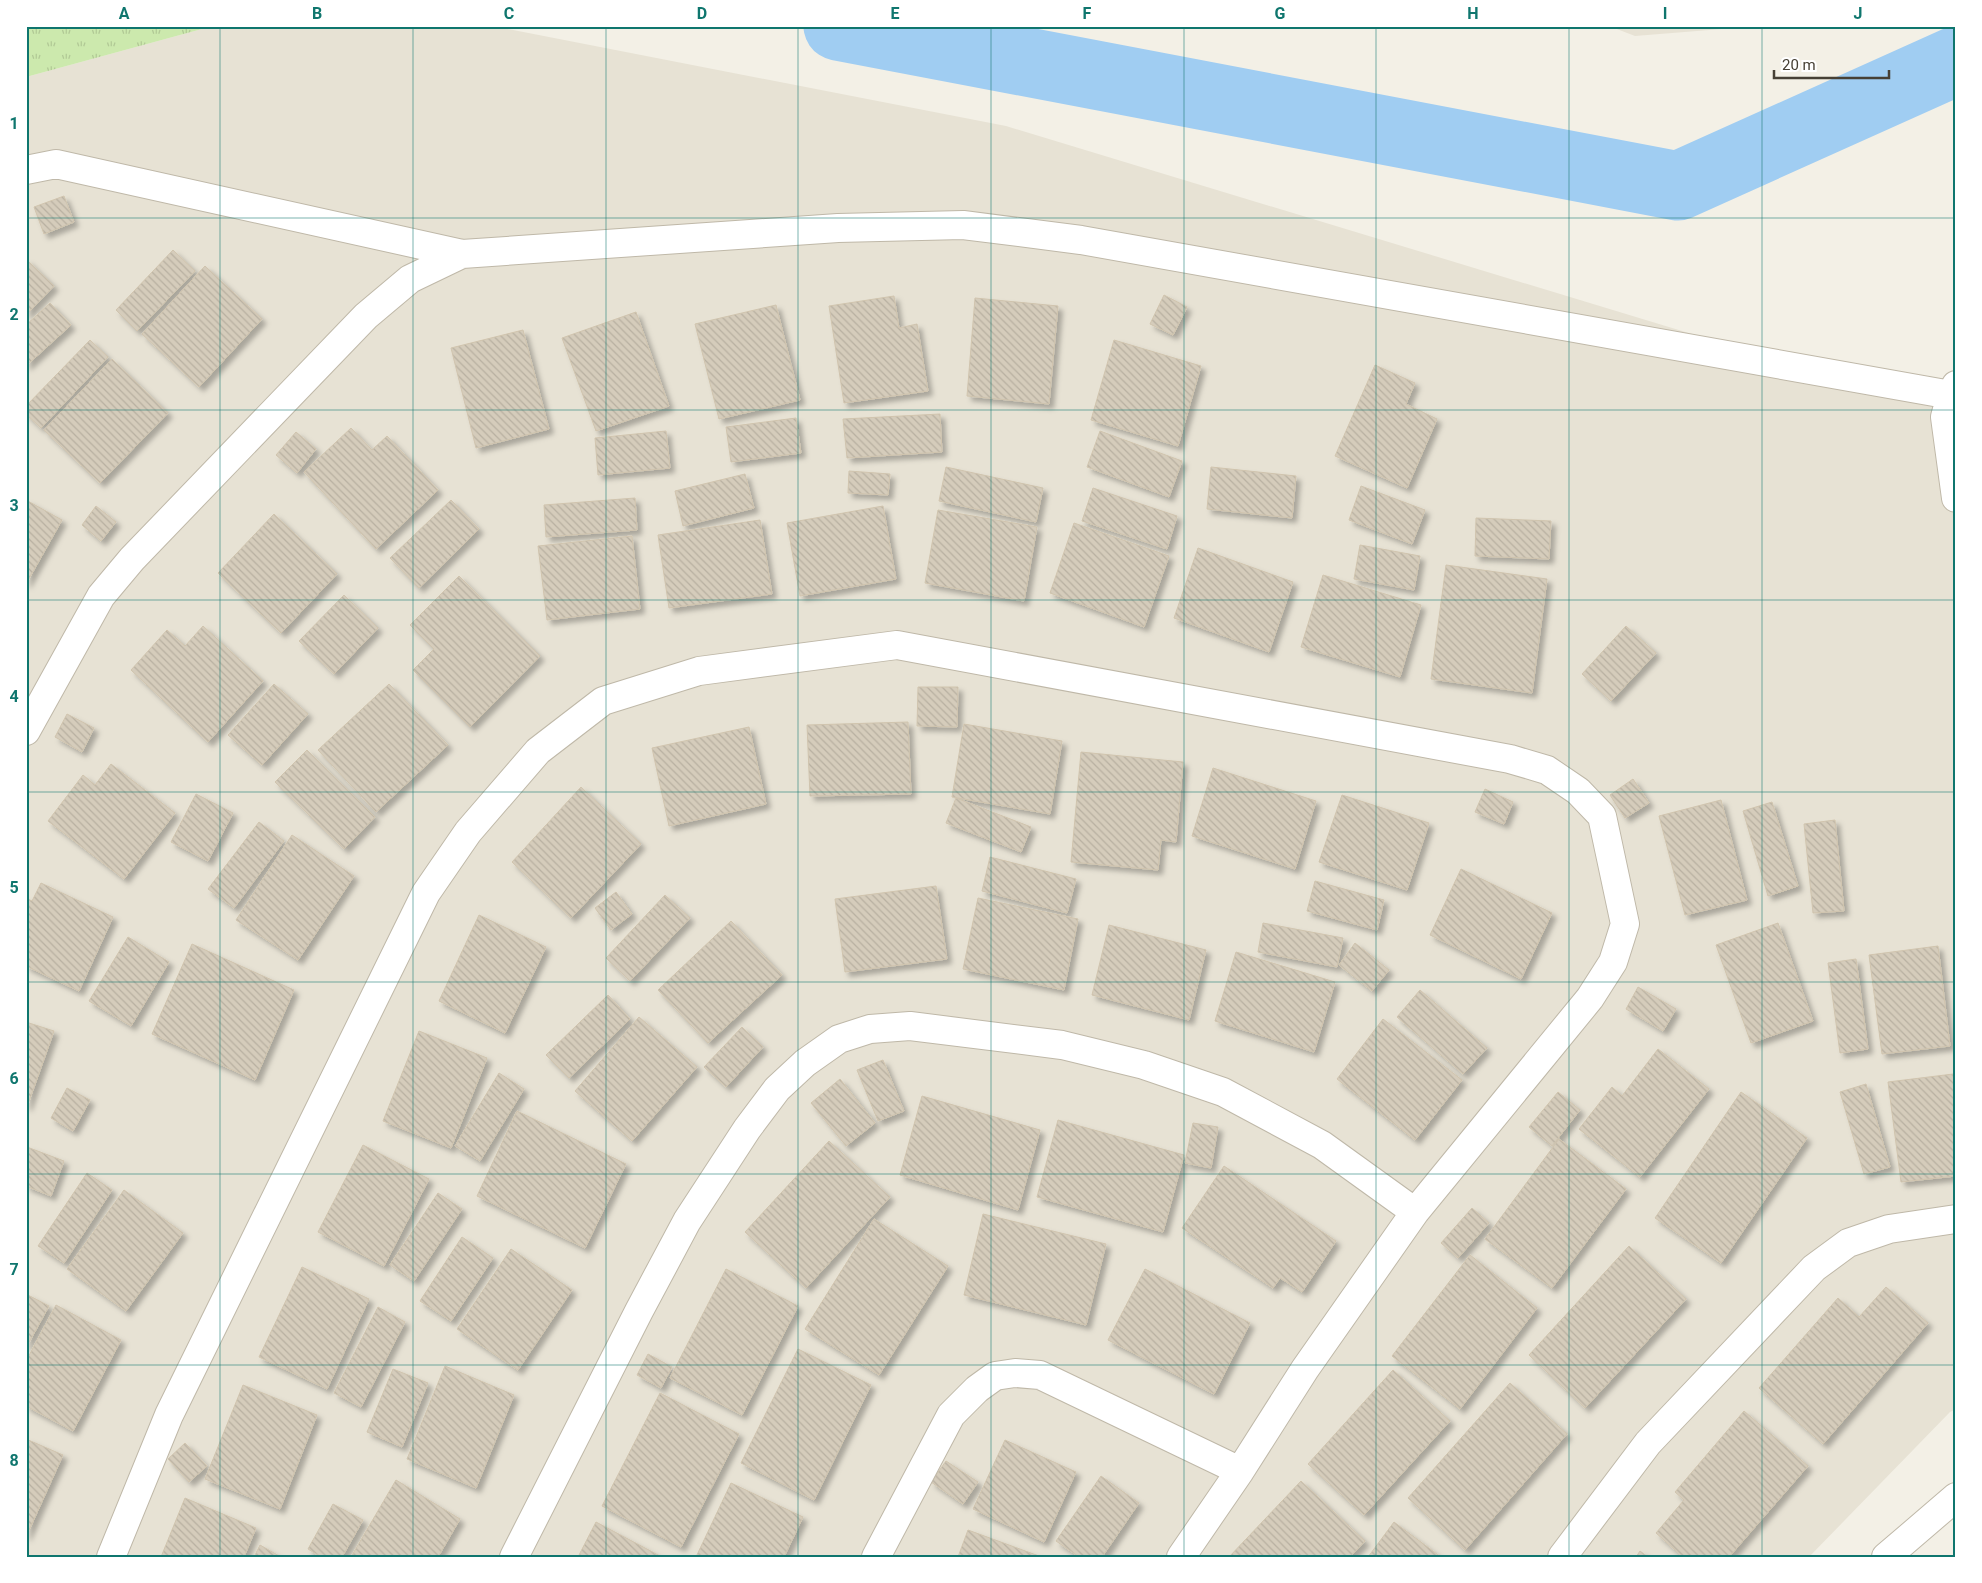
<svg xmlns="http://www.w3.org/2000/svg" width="1982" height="1583" font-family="Roboto,sans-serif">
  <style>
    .residential { fill: #e7e2d4 }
    .grass { fill: url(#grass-tufts) }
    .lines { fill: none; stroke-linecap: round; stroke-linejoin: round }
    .river { stroke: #a0cdf2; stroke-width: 69 }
    .building { fill: url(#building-back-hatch); stroke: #d0c4ae; filter: url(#shadow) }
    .minor-casing { stroke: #bfb8a8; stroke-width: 30 }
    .minor { stroke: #fff; stroke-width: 28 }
    .grid { fill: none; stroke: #0f766e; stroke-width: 1; stroke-opacity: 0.55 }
    .neatline { fill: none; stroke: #0f766e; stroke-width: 2 }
    .grid-label { font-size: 16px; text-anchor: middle; font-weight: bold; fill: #0f766e }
  </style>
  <defs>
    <pattern id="grass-tufts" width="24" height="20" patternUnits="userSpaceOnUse" patternTransform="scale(1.25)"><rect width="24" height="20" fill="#cce9ad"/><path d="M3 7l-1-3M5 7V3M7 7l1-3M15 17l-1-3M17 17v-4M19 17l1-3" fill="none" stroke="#b1c995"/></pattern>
    <pattern id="building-back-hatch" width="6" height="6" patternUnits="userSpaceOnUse" patternTransform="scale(1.25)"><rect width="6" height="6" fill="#d5ccbb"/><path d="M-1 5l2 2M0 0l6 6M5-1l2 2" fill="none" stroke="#b8b0a1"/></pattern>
    <filter id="shadow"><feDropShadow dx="4.5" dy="4.5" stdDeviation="2.5" flood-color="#0004"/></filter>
  </defs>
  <rect width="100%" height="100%" fill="#f3f0e6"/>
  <path class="residential" d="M213,26h279l514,100 950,288v995l-6,3 -141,145h-1783v-1480z
    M1609,26h150l-124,10z"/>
  <path class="grass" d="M26,26h187l-187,51z"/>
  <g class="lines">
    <path class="river" d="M838,26l840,160 278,-125"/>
  </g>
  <path class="building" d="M64,196l10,26 -30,12 -10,-27z
    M173,250l22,21 -58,60 -21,-21z
    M26,259l28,27 -28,29z
    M205,266l57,53 -63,68 -57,-53z
    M1164,295l23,12 -14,28 -23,-11z
    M894,296l5,32 18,-4 11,67 -84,12 -15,-97z
    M975,298l83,8 -9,98 -82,-8z
    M50,303l21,22 -45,41v-41z
    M776,305l24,95 -81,19 -24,-95z
    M636,312l33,94 -73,25 -34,-93z
    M523,330l26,99 -73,19 -25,-100z
    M90,340l18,17 -67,71 -15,-14v-8z
    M1114,340l87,26 -23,80 -87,-26z
    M112,359l56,54 -68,70 -56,-53z
    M1375,365l40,18 -9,21 31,15 -30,69 -72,-32z
    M940,414l2,38 -95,6 -4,-39z
    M796,418l5,35 -70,9 -5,-35z
    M351,428l21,22 15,-14 51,54 -62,59 -72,-77z
    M666,431l4,37 -72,7 -3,-37z
    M1100,431l82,30 -13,36 -82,-30z
    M296,432l20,17 -19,24 -21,-18z
    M946,467l97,21 -7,34 -97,-21z
    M1211,467l85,9 -4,42 -85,-9z
    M849,471l41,3 -2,21 -40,-2z
    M745,474l9,34 -71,18 -8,-35z
    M1361,486l64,24 -13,34 -63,-24z
    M1093,488l84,28 -10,33 -85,-28z
    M635,498l2,32 -91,7 -2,-32z
    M26,500l36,20 -36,64z
    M451,500l28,29 -60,59 -29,-30z
    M96,506l20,16 -15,19 -19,-16z
    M883,506l13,73 -96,17 -13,-73z
    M938,510l99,17 -13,74 -99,-18z
    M274,514l63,60 -56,59 -63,-60z
    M1476,518l75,3 -2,38 -74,-3z
    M760,520l12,74 -103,14 -11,-73z
    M1074,523l95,33 -25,71 -94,-34z
    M632,536l8,73 -93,11 -9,-74z
    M1360,545l60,11 -6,34 -60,-11z
    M1198,548l95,34 -24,70 -95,-34z
    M1446,565l101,14 -15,114 -101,-14z
    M1323,575l98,30 -21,72 -99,-30z
    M459,576l81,80 -70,71 -57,-57 21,-21 -24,-24z
    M344,595l34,33 -44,46 -35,-33z
    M203,626l60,55 -55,61 -77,-72 36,-40 18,16z
    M1626,626l30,27 -45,48 -29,-27z
    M274,684l34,30 -46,51 -34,-30z
    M389,684l59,61 -72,67 -58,-62z
    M918,687h40l-1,40 -40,-1z
    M67,714l27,14 -12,24 -27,-15z
    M908,722l3,72 -101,2 -3,-71z
    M964,724l98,17 -12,73 -98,-17z
    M749,727l17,77 -97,22 -17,-78z
    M307,750l68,67 -31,32 -69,-67z
    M1081,752l102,10 -7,80 -15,-2 -3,30 -87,-8z
    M111,764l64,49 -51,66 -76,-58 35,-46 12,10z
    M1213,768l103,33 -21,68 -103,-33z
    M1633,779l16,24 -24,15 -15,-23z
    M581,787l60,57 -70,74 -59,-56z
    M1485,789l28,13 -9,22 -29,-12z
    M196,794l37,19 -25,48 -37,-19z
    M1342,795l87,28 -22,67 -88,-28z
    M956,798l75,29 -10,25 -75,-29z
    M1721,800l26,100 -62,15 -26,-99z
    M1772,802l26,84 -30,10 -25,-85z
    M1835,820l9,91 -31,2 -9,-89z
    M259,822l25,19 -50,67 -26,-19z
    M292,835l62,41 -56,84 -62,-40z
    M990,857l86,22 -9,34 -85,-22z
    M1461,869l91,44 -31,66 -91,-44z
    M1315,881l69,19 -7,30 -70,-19z
    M41,883l72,34 -34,74 -53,-25v-68l6,3z
    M936,886l11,73 -102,13 -10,-73z
    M616,892l16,22 -21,16 -16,-22z
    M665,895l25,23 -60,63 -24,-23z
    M978,898l100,21 -14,71 -101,-21z
    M479,915l67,32 -41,86 -66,-32z
    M731,921l51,54 -74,68 -50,-53z
    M1263,923l80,15 -6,29 -79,-15z
    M1778,923l35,98 -62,22 -35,-98z
    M1109,925l97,25 -17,70 -97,-25z
    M128,937l41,25 -38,64 -42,-25z
    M1355,943l34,27 -17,21 -33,-26z
    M192,944l102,46 -39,90 -103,-46z
    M1938,946l12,100 -68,8 -13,-99z
    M1236,952l99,30 -21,70 -99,-31z
    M1856,959l12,90 -28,4 -12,-90z
    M1638,987l38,22 -13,22 -37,-22z
    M1420,990l67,58 -24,26 -66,-57z
    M608,995l22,24 -61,59 -23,-23z
    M639,1017l58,50 -65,74 -57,-50z
    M1383,1019l79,61 -47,60 -78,-61z
    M26,1022l28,9 -27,76 -1,-1z
    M742,1027l21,20 -37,40 -22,-20z
    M419,1031l68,27 -36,90 -68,-27z
    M1658,1049l51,40 -69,88 -61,-48 33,-42 10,9z
    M883,1060l21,51 -26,10 -21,-51z
    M499,1073l25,16 -44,72 -25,-15z
    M1953,1074l3,22v80l-55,6 -13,-100z
    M840,1079l35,44 -29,23 -35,-43z
    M1866,1084l24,83 -26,7 -24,-82z
    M67,1088l23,12 -17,31 -22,-13z
    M1558,1092l22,18 -28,36 -23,-19z
    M1741,1092l66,46 -86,125 -66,-45z
    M922,1096l118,34 -22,80 -118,-35z
    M517,1111l109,53 -41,84 -108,-52z
    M1058,1120l126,35 -21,77 -126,-35z
    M1193,1123l25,4 -7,41 -26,-5z
    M1559,1139l67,50 -74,99 -67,-49z
    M829,1141l61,56 -84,91 -61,-56z
    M363,1145l66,34 -45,87 -66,-34z
    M27,1147l37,14 -13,35 -25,-10z
    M1224,1166l112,75 -34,51 -22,-14 -7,10 -91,-60z
    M87,1173l25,17 -48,73 -26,-17z
    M124,1190l59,43 -57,78 -59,-42z
    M438,1193l24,16 -48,72 -24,-16z
    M1472,1208l17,15 -31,35 -17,-15z
    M983,1214l123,30 -20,81 -122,-30z
    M874,1219l74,47 -69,109 -74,-46z
    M462,1237l31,21 -42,63 -31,-20z
    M1629,1246l57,53 -101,109 -56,-53z
    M511,1249l61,41 -54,80 -61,-41z
    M1470,1255l67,53 -77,101 -68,-53z
    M302,1267l67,32 -42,90 -68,-32z
    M726,1269l72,37 -56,109 -72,-37z
    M1145,1269l105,54 -36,71 -106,-54z
    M1886,1287l42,36 -105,121 -64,-56 79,-90 21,19z
    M26,1294l23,12 -23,42z
    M56,1305l65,35 -48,91 -47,-25v-45z
    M378,1307l27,15 -44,85 -27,-14z
    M798,1349l73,36 -57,115 -73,-37z
    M648,1354l24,13 -11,21 -24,-13z
    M445,1366l69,29 -38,93 -69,-29z
    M393,1369l35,14 -26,64 -35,-15z
    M1393,1370l57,51 -86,94 -56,-51z
    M1510,1383l57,51 -102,116 -57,-52z
    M243,1385l74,30 -37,94 -75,-30z
    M660,1393l79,41 -58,113 -79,-41z
    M1744,1411l64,55 -79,91h-46l-27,-24 28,-33 -9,-8z
    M26,1439l37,16 -37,82z
    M1005,1440l71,32 -32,70 -71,-33z
    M185,1443l22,23 -18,16 -21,-23z
    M946,1461l32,21 -15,22 -32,-22z
    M1101,1476l38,27 -37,54h-23l-23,-16z
    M396,1480l64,39 -22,38h-87z
    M1301,1481l64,60 -15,16h-121z
    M731,1483l72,34 -19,40h-88z
    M185,1498l71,30 -12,29h-83z
    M333,1504l30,16 -21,37h-21l-13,-8z
    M596,1522l66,35h-84z
    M1394,1522l47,35h-73z
    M968,1530l71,26v1h-81z
    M260,1545l21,12h-27z
    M1640,1551l8,6h-12z"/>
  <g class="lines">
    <g class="minor-casing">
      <path id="minor" d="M26,170l30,-6 406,90
        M1956,385l-5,10 -6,22 11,81
        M26,731l75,-135 31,-37 234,-243 44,-37 52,-25 376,-26 125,-3 118,15 870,155
        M111,1557l58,-142 257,-522 42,-61 70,-81 65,-50 96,-30 198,-26 613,114 37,11 31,21 24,25 23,108 -12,38 -23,36 -175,214 -110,157 -65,102 -59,86
        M514,1557l125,-246 48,-90 60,-92 30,-40 28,-26 34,-24 31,-10 40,-3 152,19 82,20 79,27 99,53 93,67
        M876,1557l75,-142 26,-26 18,-13 20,-3 25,2 200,96
        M1562,1557l86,-114 166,-175 34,-25 41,-14 67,-10
        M1886,1557l70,-60"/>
    </g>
    <use href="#minor" class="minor"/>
  </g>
  <path class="grid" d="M220,26v1531M413,26v1531M606,26v1531M798,26v1531M991,26v1531M1184,26v1531M1376,26v1531M1569,26v1531M1762,26v1531M26,218h1930M26,410h1930M26,600h1930M26,792h1930M26,982h1930M26,1174h1930M26,1365h1930"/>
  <rect width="1982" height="1583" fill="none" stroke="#ffffff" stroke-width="55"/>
  <path d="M1774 70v8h115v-8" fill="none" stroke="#464035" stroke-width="2.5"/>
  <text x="1782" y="70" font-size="15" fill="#464035" stroke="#ffffff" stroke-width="4" paint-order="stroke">20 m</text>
  <rect x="28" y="28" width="1926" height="1528" class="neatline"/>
  <g class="grid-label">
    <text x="124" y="19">A</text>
    <text x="317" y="19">B</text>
    <text x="509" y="19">C</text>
    <text x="702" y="19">D</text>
    <text x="895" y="19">E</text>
    <text x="1087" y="19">F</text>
    <text x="1280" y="19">G</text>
    <text x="1473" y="19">H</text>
    <text x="1665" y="19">I</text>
    <text x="1858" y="19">J</text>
    <text x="14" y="129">1</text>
    <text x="14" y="320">2</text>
    <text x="14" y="511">3</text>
    <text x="14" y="702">4</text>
    <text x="14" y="893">5</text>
    <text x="14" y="1084">6</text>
    <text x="14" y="1275">7</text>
    <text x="14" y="1466">8</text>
  </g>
</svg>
